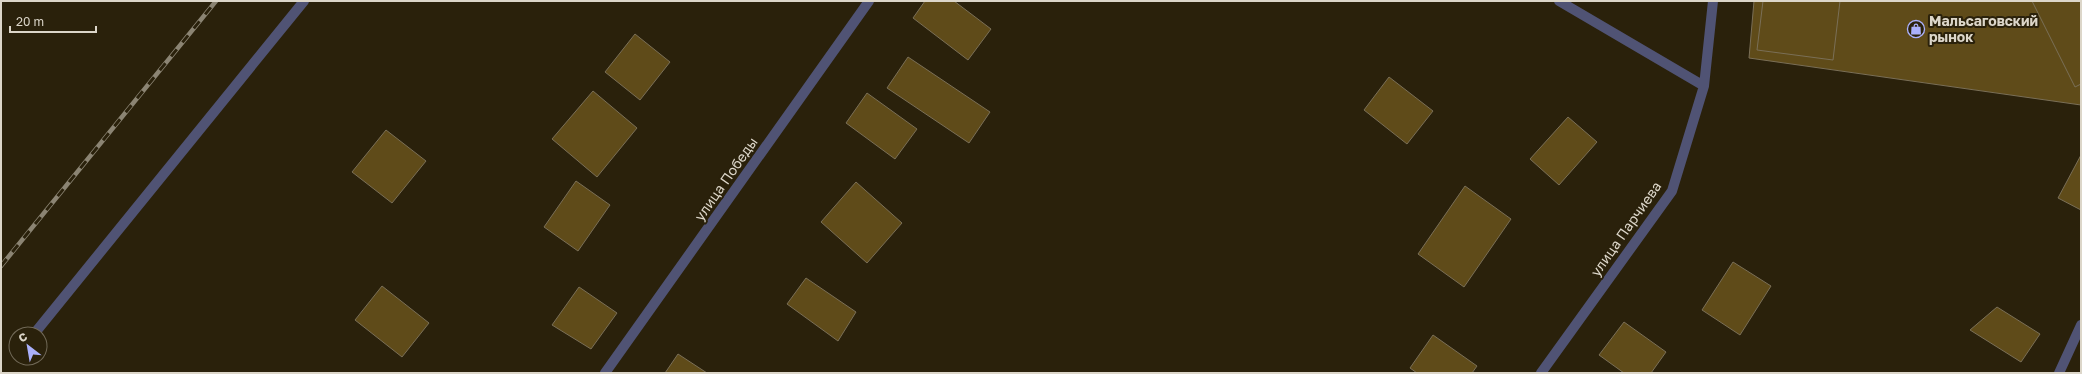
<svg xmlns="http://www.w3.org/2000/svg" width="2082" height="374" font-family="'Golos Text',sans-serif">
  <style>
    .building { fill: #5f4b19; stroke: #7a6f57 }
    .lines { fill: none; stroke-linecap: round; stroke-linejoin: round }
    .minor { stroke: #505374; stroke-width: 10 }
    .rail-casing { stroke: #8b8473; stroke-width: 4.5 }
    .rail { stroke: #2a210b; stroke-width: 3; stroke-dasharray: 9; stroke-linecap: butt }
    .labels { text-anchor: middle; stroke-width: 4; stroke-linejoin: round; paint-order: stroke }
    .poi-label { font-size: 14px; font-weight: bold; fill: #dcd6c9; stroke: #2a210b; text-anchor: start }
    .street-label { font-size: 14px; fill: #dcd6c9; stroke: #2a210b }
  </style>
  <rect width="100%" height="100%" fill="#2a210b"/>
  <path class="building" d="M925,1h29l37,28 -23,31 -55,-42z
    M1754,1h327v104l-332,-47z
    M1763,1h77l-7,59 -76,-10z
    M2032,1h49v83l-6,3z
    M635,34l35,28 -30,38 -35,-28z
    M908,57l82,55 -21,31 -82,-55z
    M1389,77l44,34 -26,33 -43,-34z
    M593,91l44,37 -40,49 -45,-38z
    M867,93l50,36 -22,30 -49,-36z
    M1568,117l29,25 -38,43 -29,-26z
    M386,130l40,31 -34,42 -40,-31z
    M2081,155v55l-23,-12z
    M576,181l34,24 -32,46 -34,-24z
    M856,182l46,41 -35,40 -46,-41z
    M1465,186l46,33 -47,68 -46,-33z
    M1733,262l38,24 -31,49 -38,-25z
    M806,278l50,34 -18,29 -51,-37z
    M382,286l47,37 -27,34 -47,-37z
    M579,287l38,26 -26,36 -39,-24z
    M1997,307l43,27 -19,28 -51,-32z
    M1624,322l42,30 -15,21h-27l-25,-18z
    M1433,335l44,31 -5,7h-55l-7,-5z
    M678,354l29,19h-42z"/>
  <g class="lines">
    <path class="minor" d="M1559,1l145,85
      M34,334l270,-333
      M605,373l264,-372
      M1541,373l131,-182 32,-105 9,-85
      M2059,373l22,-48"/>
    <g class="rail-casing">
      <path id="rail" d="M1,266l215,-265"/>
    </g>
    <use href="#rail" class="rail"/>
  </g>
  <defs>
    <g id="shop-ring" transform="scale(0.9)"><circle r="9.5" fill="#2a210b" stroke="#aab0fb" stroke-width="1.5"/><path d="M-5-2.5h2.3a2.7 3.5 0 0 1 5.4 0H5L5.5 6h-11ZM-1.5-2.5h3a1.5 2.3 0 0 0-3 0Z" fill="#aab0fb"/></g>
  </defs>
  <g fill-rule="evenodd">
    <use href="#shop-ring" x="1916" y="29"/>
  </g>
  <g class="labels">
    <g class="poi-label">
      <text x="1929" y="26">Мальсаговский<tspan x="1929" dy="16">рынок</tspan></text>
    </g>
    <g class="street-label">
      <text transform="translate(726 179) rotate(-55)" y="5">улица Победы</text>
      <text transform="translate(1626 229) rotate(-55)" y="5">улица Парчиева</text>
    </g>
  </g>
  <rect width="2082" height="374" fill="none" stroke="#dcd6c9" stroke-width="4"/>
  <g transform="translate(28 346) rotate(329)"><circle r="19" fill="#2a210b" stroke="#716957"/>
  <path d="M0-3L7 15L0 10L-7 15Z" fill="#aab0fb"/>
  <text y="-6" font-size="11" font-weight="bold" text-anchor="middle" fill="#dcd6c9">С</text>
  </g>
  <path d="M10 26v6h86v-6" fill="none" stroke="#dcd6c9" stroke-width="2"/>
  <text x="16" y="26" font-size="12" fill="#dcd6c9" stroke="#2a210b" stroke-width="3" paint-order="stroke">20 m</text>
</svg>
